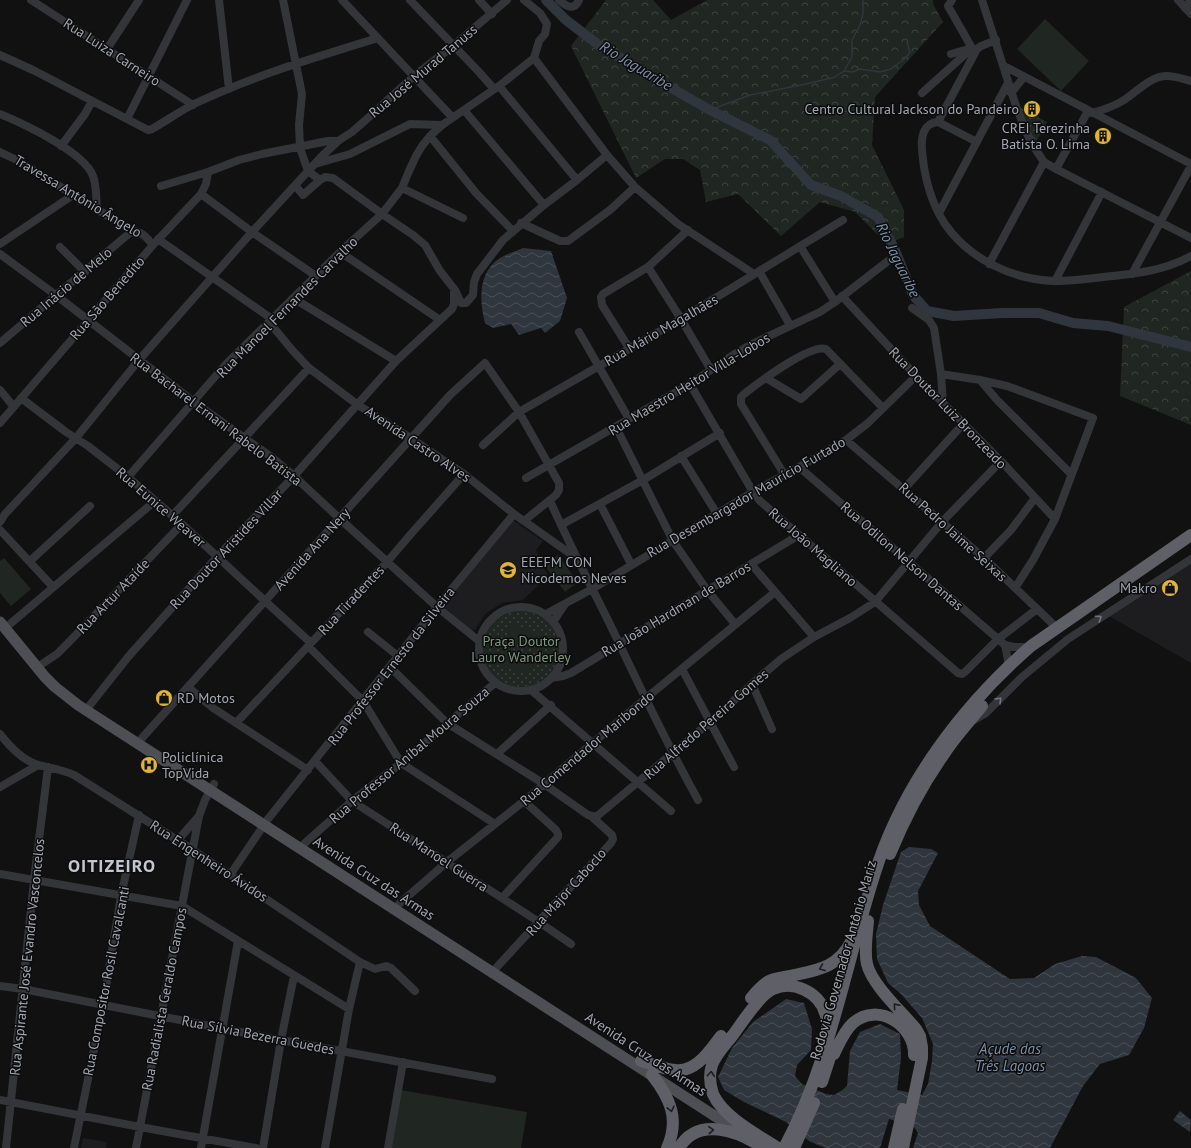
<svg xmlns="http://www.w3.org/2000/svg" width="1191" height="1148" font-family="'PT Sans',sans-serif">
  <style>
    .built { fill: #1d1d1f }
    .forest { fill: url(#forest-crowns) }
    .park { fill: url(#park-dots) }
    .garden { fill: #202621 }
    .water { fill: url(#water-waves) }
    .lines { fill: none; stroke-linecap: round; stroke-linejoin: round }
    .stream { stroke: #2f363d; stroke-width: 1.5 }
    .river { stroke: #2f363d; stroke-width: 10 }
    .minor { stroke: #343539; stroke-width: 8 }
    .major { stroke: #4e4f55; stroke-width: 11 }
    .highway { stroke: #5f6067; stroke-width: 12 }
    .oneway { stroke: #71747c }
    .oneway2 { stroke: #1d1d1f }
    .labels { text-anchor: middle; stroke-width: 3; stroke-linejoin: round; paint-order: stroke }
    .street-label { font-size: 14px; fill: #a3a7b2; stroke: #0c0c0d }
    .poi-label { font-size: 14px; fill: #a3a7b2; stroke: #0c0c0d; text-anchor: end }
    .park-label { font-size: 14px; fill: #7c9b80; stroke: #0c0c0d }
    .water-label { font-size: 15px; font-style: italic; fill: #7d92aa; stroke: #0c0c0d }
    .district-label { font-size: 18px; font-weight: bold; letter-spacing: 1px; fill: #c4c6ce; stroke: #0c0c0d }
  </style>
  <defs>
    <pattern id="forest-crowns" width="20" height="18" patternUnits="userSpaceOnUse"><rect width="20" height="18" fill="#202621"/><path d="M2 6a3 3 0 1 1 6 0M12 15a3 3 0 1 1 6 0" fill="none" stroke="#3d433f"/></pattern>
    <pattern id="park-dots" width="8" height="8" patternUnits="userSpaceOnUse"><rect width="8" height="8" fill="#202621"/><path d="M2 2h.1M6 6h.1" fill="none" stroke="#3d433f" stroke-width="1.8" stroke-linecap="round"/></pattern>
    <pattern id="water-waves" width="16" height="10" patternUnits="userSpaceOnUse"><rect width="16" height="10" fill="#2f363d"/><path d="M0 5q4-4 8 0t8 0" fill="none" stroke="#4a5057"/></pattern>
  </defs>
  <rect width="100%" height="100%" fill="#111112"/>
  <path class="built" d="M512,521h2l29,20 -7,9 12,26 -25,24 -21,3 -17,11 -10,16 -4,1 -27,-24v-2z
    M1191,561v102l-82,-47z
    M83,1138l24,4 -1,6h-25z"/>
  <path class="forest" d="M606,0h47l18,20 36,-20h226v4l10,18 -68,75 -3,48 32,65v27l-17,7 -32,-32 -35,-10 -39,34 -43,-42 -32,8 -6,-32 -17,-11h-18l-29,19 -65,-132z
    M1191,271v154l-71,-29 4,-89z"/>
  <path class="park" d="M1017,106l30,16 -13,24z
    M483 649a38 38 0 1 1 76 0a38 38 0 1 1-76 0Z"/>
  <path class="garden" d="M1045,19l44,42 -28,30 -44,-42z
    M558,555l20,27 -13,10 -21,-27z
    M4,558l27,31 -20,17 -11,-13v-32z
    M511,624l32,11 -5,16 -32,-11z
    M506,652l26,9 -4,14 -26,-10z
    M401,1090l126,22 -6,36h-130z"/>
  <path class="water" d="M523,248l28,3 16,47 -7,23 -15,12 -4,-5 -22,7 -8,-11 -18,4 -8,-5c-6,-23 -7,-51 15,-65 7,-4 16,-7 23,-10z
    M909,847l22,2 7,4 -20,38 1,14 11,21 80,53 24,-1 21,-14 27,-8 14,1 40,21 16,20 -8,30 -15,27 -29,9 -17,22 -33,62h-137l5,-15 -4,-6 -25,-8 -9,29h-55l-16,-7 -23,-19 -42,-20 -20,-12 -6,-13 14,-29 21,-26 33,-23 18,4 8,26 -1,21 -14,15 -2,11 7,8 24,10 8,1 7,-4 6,-5 3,-35 10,-19 20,-8 20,10 1,24 -4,32 25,5 6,-11 4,-23 1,-17 -11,-26 -21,-24 -13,-11 -11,-24 -1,-25 7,-29 18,-53z
    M1180,1111l11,9 -1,12 -17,-12z"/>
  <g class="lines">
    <path class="stream" d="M844,71l8,1 8,-3 20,3 11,-3 16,-12 3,-5 -3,-10
      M710,110l40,-15 56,-11 29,-7 9,-6 8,-14v-17l8,-15 3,-11v-14"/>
    <path class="river" d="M546,0l20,20 34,26 59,35 51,29 60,30 41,45 30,11 37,21 16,31 19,47 14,16 27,5 48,-3h37l34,10 35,3 83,21"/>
    <path class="minor" d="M31,0l162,105
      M219,0l10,89
      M283,0l19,94 -3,31 1,23 8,23 12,9 5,-3 8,1 49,36 31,21 12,10 15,26 15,19 6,13h5l7,-8 1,-13 3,-8 26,-34 41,-35 33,-25 30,-25
      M342,0l110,117
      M410,0l69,72 15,17
      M479,0l13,14
      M559,0c8,7 15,11 20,0
      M982,0l34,106 9,23 7,15 12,18 12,7 135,69
      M1178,0l13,14
      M1185,8l6,-8
      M996,40l-15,6 -4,3 -39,73c-15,1 -17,15 -16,28 2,25 9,53 23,74 24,35 68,56 110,57 16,0 32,-2 48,-4 31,-3 61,-6 88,-21
      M107,49l32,-49
      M951,54l21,-6 -24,-42 4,-6
      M0,55l35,16 113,59 4,-1c14,-8 28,-18 42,-25 59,-28 122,-47 184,-66
      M534,58l73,97 28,32 43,37 76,50
      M1004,66l187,98
      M499,86l78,94
      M922,93l49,-44
      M1011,93l13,-16
      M464,110l80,95
      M1092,113c11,-3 23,-7 32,-13 13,-8 26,-24 43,-24 8,0 16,3 24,5
      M0,114c24,10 84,38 93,62 4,11 3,23 4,34
      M127,119l60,-119
      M938,122l39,20
      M430,136l46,57 36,37
      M61,146l24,-32 7,-13
      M0,152l17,8 115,71c10,0 15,7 21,14
      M315,164l35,-10 60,-30 32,1
      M1056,169l32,-58
      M295,185l8,10 17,-15
      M161,186l47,-14 31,-12 23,-6 66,-13h10
      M402,188l7,-17 7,-15 6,-10 8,-10 12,-11 57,-39 35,-28 5,-17 6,-7 2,-10 -7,-11 -16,-13
      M201,194l51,38 64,44
      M939,213l69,-130
      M521,223l39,18h8l42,-31 25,-23
      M158,239l114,80
      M0,244l73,-49
      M800,246l35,56
      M60,247l25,25
      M340,252l100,68
      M0,254l57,42 137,106 80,57 20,17 45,42 98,89 42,34
      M989,264l55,-102
      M648,267l33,52 30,51
      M759,271l31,54
      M1132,274l59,-108
      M1055,281l47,-89
      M842,296l74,80 85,85 54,58
      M293,298l103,63
      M912,308l17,12 5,8 7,46 2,30
      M269,322l24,29 16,17 49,37 54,34 52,35 50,40 61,43
      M579,332l50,87
      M0,343l132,-112
      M629,348l-27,-43 -1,-8 2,-3 45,-27 40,-37
      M941,374l39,6 27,6 86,32 -38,101 -22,41 -18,28
      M766,378l35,21 39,-35
      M980,380l17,20 74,74
      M690,384l63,108 7,9 198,172 4,1 3,-2 33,-33 39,-30
      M0,390l14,17
      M21,398l45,34 22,14 40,31 54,47 83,77 46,42
      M0,423l153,-178 48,-51 5,-10 2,-12
      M616,427l57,114 34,49 28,34
      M846,440l138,118 73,70
      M483,445l36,-33 162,-93 162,-99
      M681,456l36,58
      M799,467l206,178 3,15 -1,8
      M784,474l-43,-70v-7l3,-3c14,-11 66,-50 82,-45l57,59
      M128,477l98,-113 114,-112 42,-38 20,-26 61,30
      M526,478l164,-94 43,-29 19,-11 68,-32 15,-10 53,-41
      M904,489l59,-65
      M550,501c22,49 47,96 70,144 25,53 50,104 78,155
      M600,504l31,60
      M172,516l137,-148
      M0,522l5,-8 71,-76 63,-78 113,-128 69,-75 17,-16 14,-9 16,-14 46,-42 39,-30 54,-46
      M561,525l82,-45 77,-47
      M0,530l53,57
      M984,558l27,-28 24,-32
      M30,561l60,-55
      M751,564l63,73
      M479 649a42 42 0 1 1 84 0a42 42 0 1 1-84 0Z
      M546,614l46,-25 161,-97 46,-25 47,-27 22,-17 48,-47
      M553,622l12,-18
      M10,624l145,-123
      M368,632l30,24
      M1005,645l9,2h16
      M308,646l55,55 38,62 94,61
      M42,664l15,-10 12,-12 113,-118
      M390,667l57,56 97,61 44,31 8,2 114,-95 42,-38 29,-25 33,-22 36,-19 25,-16 67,-80 59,-61
      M682,669l52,98
      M551,678l12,-2 8,-3 228,-138
      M752,684l20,45
      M188,687l25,21 95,62
      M531,690l140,121
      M90,705l38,-48 89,-100 77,-81 102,-115 56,-52 2,-5v-13
      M974,720l12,-7 36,-36 46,-38 123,-80
      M236,723l151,-161 23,-27 54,-61
      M0,734c10,13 22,26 38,31 13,3 25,5 36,10l119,75 167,112 15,7 11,-3 5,2 24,23
      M142,738l308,-343 35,-32 34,49 40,71v7l-3,5 -32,26
      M497,754l54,-49
      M315,761l37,40 187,121 32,22
      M0,787l38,-22
      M178,840l21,-24
      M305,843l47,-42 49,-38 94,-80
      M0,874l182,32 167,103
      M230,875l38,-56 169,-212 77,-93
      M502,898l56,-61v-3l-2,-4 -32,-29
      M399,904l48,-42 77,-61 121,-102 130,-107
      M497,967l114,-124 2,-4 -1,-4 -21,-19
      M0,986l23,3 258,51 211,39
      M0,1100l140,27 116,21
      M6,1148l28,-268 14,-113
      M74,1148l29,-143 18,-109 18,-81
      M136,1148l63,-332 6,-16 9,-16
      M201,1148l37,-207
      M263,1148l18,-108 13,-64
      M325,1148l24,-139 11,-47
      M388,1148l15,-86"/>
    <path class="major" d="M0,622l45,55 10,10 23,18 663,428"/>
    <path class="highway" d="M890,854c14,-34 32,-69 54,-100 11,-17 25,-32 38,-48
      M868,921c-1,14 -4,30 -1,43 5,21 35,48 49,65l4,7 2,11v11l-19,90
      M751,998c5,-6 11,-13 18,-17 7,-3 14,-4 21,-5 28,-6 48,-8 62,-36
      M834,1054c5,-10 10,-23 19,-31 25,-22 62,3 61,32
      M641,1061c11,3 22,8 34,9 21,3 35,-20 46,-34
      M652,1075c18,23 28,44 15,73
      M822,1082l12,-37
      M679,1148c19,-32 59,-17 83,-1
      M778,1148c-20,-13 -55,-31 -65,-54 -3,-9 -4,-20 -1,-29 4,-11 14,-21 21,-30 8,-11 15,-22 24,-32 4,-5 10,-11 16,-14 20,-9 46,3 52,24 3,6 2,14 3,21
      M784,1148c46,-85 61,-181 90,-272 27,-89 87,-169 157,-230l160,-111
      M794,1148l20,-45
      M894,1148l9,-39"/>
  </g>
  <defs><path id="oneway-chevron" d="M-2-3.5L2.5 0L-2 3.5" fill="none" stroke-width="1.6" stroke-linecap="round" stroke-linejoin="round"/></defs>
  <g class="oneway">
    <use href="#oneway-chevron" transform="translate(1099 618) rotate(-34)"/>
    <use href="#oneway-chevron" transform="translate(999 700) rotate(-44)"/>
  </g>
  <g class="oneway2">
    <use href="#oneway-chevron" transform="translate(822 968) rotate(159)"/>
    <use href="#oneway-chevron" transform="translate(896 1006) rotate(-131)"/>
    <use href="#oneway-chevron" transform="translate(711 1074) rotate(-85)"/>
    <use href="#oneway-chevron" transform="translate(671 1109) rotate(77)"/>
    <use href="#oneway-chevron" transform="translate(711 1130) rotate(-4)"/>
  </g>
  <defs>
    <g id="building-disc" transform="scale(0.9)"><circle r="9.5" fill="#e0b33b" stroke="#0c0c0d"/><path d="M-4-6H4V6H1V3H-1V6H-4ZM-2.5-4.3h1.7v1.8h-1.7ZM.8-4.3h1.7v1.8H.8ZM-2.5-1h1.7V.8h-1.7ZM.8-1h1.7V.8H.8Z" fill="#111"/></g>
    <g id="school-disc" transform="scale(0.9)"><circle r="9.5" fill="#e0b33b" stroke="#0c0c0d"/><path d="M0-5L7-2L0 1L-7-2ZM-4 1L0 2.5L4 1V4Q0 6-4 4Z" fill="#111"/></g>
    <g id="shop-disc" transform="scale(0.9)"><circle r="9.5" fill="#e0b33b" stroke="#0c0c0d"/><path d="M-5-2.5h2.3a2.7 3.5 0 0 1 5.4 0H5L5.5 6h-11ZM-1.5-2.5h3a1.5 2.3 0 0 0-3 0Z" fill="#111"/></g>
    <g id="hospital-disc" transform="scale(0.9)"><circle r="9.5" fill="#e0b33b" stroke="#0c0c0d"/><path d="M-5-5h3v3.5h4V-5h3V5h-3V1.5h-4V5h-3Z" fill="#111"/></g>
  </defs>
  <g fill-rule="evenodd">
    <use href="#building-disc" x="1032" y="109"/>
    <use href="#building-disc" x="1103" y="136"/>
    <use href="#school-disc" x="508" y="570"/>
    <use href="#shop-disc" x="1170" y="588"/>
    <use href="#shop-disc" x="164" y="698"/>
    <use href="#hospital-disc" x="149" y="765"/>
  </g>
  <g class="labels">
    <g class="street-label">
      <text transform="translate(112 52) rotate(33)" y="5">Rua Luiza Carneiro</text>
      <text transform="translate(423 71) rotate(-40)" y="5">Rua José Murad Tanuss</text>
      <text transform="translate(78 196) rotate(31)" y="5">Travessa Antônio Ângelo</text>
      <text transform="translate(66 287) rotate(-40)" y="5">Rua Inácio de Melo</text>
      <text transform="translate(107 298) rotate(-49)" y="5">Rua São Benedito</text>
      <text transform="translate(287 307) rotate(-45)" y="5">Rua Manoel Fernandes Carvalho</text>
      <text transform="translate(661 330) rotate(-30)" y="5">Rua Mário Magalhães</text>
      <text transform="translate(689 384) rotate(-31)" y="5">Rua Maestro Heitor Villa-Lobos</text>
      <text transform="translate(948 408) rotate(46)" y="5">Rua Doutor Luiz Bronzeado</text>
      <text transform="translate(216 419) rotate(37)" y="5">Rua Bacharel Ernani Rabelo Batista</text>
      <text transform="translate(418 444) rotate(34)" y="5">Avenida Castro Alves</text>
      <text transform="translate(746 497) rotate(-30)" y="5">Rua Desembargador Maurício Furtado</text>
      <text transform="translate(161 507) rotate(41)" y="5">Rua Eunice Weaver</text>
      <text transform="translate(953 532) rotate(42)" y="5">Rua Pedro Jaime Seixas</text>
      <text transform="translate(813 547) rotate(41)" y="5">Rua João Magliano</text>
      <text transform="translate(226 549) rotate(-47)" y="5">Rua Doutor Aristides Villar</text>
      <text transform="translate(312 549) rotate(-48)" y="5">Avenida Ana Nery</text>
      <text transform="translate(902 556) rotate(41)" y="5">Rua Odilon Nelson Dantas</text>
      <text transform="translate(113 596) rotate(-46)" y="5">Rua Artur Ataíde</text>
      <text transform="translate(351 600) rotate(-47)" y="5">Rua Tiradentes</text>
      <text transform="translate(676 609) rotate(-31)" y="5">Rua João Hardman de Barros</text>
      <text transform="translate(391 666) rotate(-52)" y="5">Rua Professor Ernesto da Silveira</text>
      <text transform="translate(706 724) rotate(-41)" y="5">Rua Alfredo Pereira Gomes</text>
      <text transform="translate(587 748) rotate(-40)" y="5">Rua Comendador Maribondo</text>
      <text transform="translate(409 755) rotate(-40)" y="5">Rua Professor Aníbal Moura Souza</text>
      <text transform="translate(439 857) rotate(33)" y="5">Rua Manoel Guerra</text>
      <text transform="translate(209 861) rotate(33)" y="5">Rua Engenheiro Ávidos</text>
      <text transform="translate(374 878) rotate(33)" y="5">Avenida Cruz das Armas</text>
      <text transform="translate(566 892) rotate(-48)" y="5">Rua Major Caboclo</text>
      <text transform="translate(27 957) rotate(-84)" y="5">Rua Aspirante José Evandro Vasconcelos</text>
      <text transform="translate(843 960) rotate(-74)" y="5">Rodovia Governador Antônio Mariz</text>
      <text transform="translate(106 981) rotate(-79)" y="5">Rua Compositor Rosil Cavalcanti</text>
      <text transform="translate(164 999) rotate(-79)" y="5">Rua Radialista Geraldo Campos</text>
      <text transform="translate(258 1035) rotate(11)" y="5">Rua Sílvia Bezerra Guedes</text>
      <text transform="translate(646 1054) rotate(33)" y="5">Avenida Cruz das Armas</text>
    </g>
    <g class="poi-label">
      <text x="1019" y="114">Centro Cultural Jackson do Pandeiro</text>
      <text x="1090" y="133">CREI Terezinha<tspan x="1090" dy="16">Batista O. Lima</tspan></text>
      <text x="521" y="567" text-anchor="start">EEEFM CON<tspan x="521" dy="16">Nicodemos Neves</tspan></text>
      <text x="1157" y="593">Makro</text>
      <text x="177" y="703" text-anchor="start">RD Motos</text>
      <text x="162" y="762" text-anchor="start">Policlínica<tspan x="162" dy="16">TopVida</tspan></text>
    </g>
    <g class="park-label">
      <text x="521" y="646">Praça Doutor<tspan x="521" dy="16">Lauro Wanderley</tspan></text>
    </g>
    <g class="water-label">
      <text transform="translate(636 66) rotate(31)" y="5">Rio Jaguaribe</text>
      <text transform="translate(898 260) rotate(64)" y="5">Rio Jaguaribe</text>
      <text x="1010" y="1054">Açude das<tspan x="1010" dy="17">Três Lagoas</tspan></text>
    </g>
    <g class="district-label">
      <text x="112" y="872">OITIZEIRO</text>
    </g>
  </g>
</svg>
